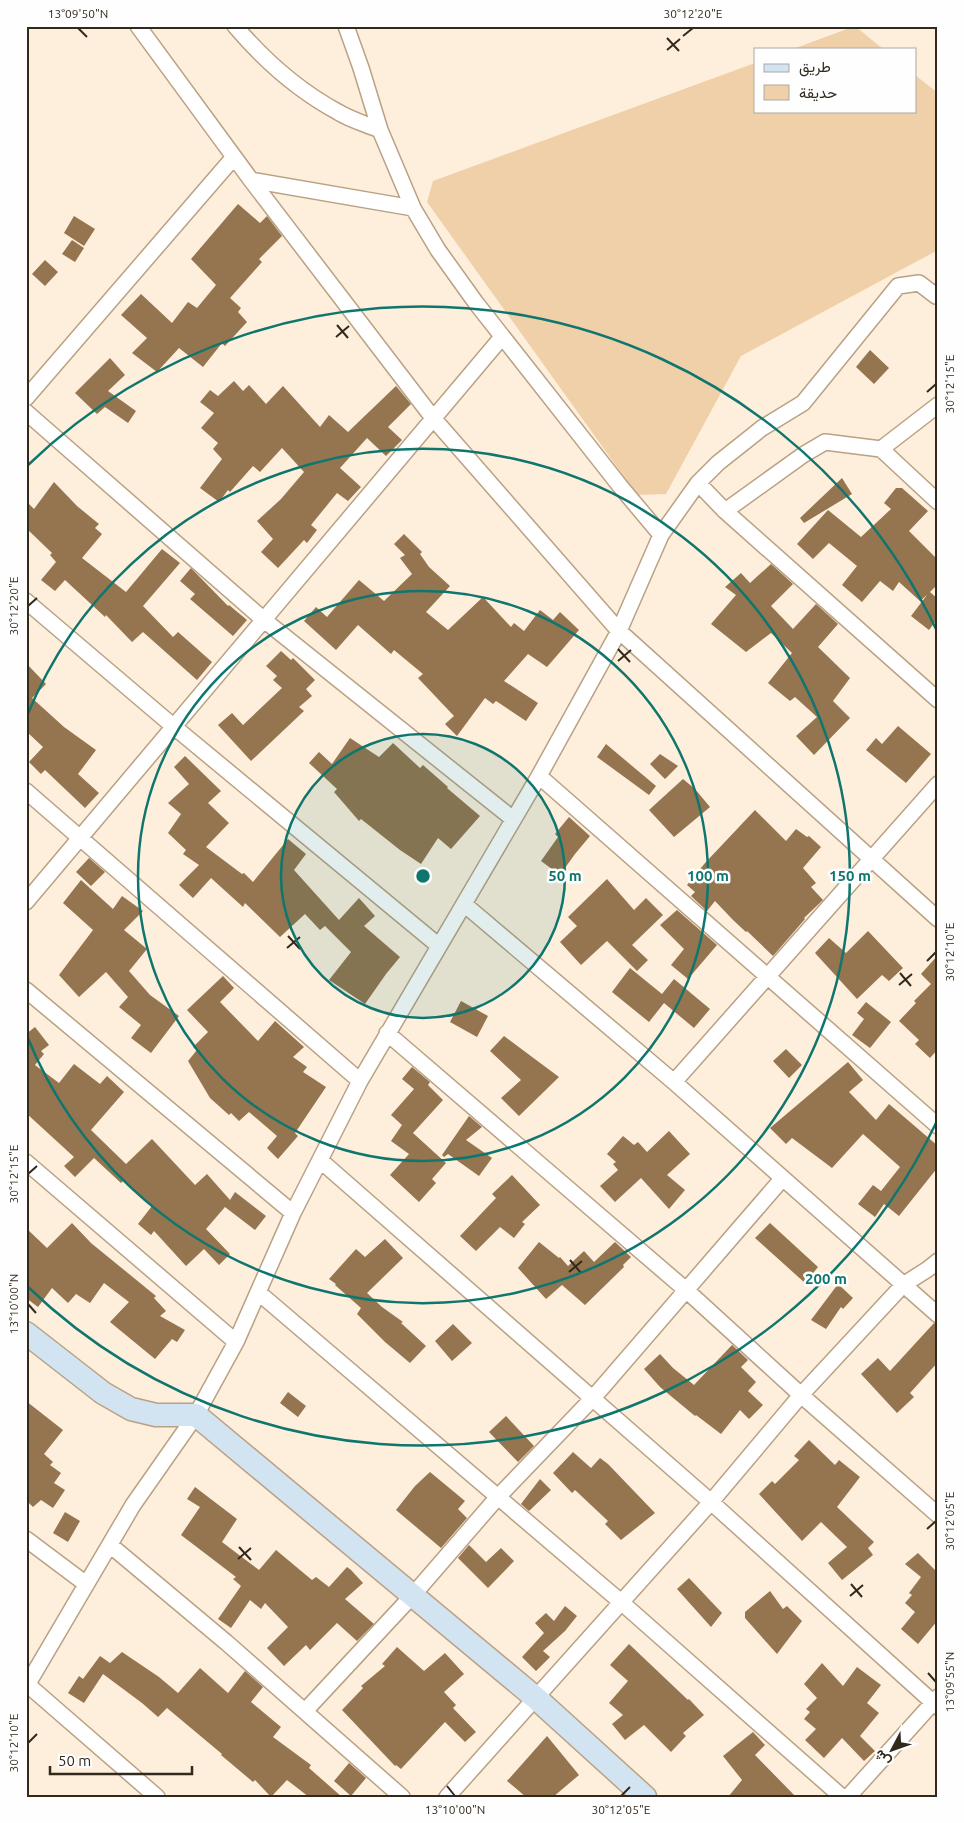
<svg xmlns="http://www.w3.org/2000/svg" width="964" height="1823" font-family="Ubuntu,Vazirmatn,sans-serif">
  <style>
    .green { fill: #f0d0a9 }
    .building { fill: #94754f }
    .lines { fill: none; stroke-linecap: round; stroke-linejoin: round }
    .street-casing { stroke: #b9a184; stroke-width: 18 }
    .secondary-casing { stroke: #b9a184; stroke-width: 25 }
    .street { stroke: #fff; stroke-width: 15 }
    .secondary { stroke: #d2e3f2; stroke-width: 22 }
    .ticks { fill: none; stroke: #32291d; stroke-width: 2 }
    .ring { fill: none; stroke: #0f766e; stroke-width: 2.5 }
    .centre { fill: #0f766e; stroke: #fefefe; stroke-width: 2.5 }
    .ring-label { font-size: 15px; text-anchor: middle; font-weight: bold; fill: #0f766e; stroke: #fefefe; stroke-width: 5; stroke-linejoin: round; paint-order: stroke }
    .neatline { fill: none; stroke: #32291d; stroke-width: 2 }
    .ticks-label { font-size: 12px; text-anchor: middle; fill: #32291d }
  </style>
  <rect width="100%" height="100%" fill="#feeedc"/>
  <path class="green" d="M855,26l28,23h-90z
    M755,63v48h160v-36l23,18v157l-197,106 -75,138 -29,1 -210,-293 6,-21z"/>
  <path class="building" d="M238,204l22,19 7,-7 15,20 -23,23 3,3 -32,36 11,10 -3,4 9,10 -22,24 -3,-3 -19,24 -24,-19 -22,24 -25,-19 15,-15 -26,-23 20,-21 31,29 16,-21 9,6 19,-23 -25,-26z
    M74,216l21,13 -11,17 -20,-13z
    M72,240l12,8 -9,14 -13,-8z
    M45,260l13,12 -13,14 -13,-12z
    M870,350l19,18 -15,16 -18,-17z
    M110,358l15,17 -17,16 28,20 -8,12 -23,-16 -8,7 -22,-21z
    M234,381l9,10 6,-6 17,19 17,-18 37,41 9,-12 19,17 48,-46 15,18 -23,23 14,13 -16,16 -19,-18 -27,30 21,19 -13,14 -11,-8 -26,32 6,5 -10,13 -3,-3 -26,28 -17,-16 12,-13 -16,-18 24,-22 23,-27 -22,-24 -22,24 -7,-6 -23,26 -2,-2 -9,12 -19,-14 22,-29 -9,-10 5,-6 -17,-15 13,-15 -14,-11 10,-12 8,6z
    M842,478l10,16 -48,29 -4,-5z
    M54,482l23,24 22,18 -4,4 7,6 -20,24 44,34 36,-43 18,14 -37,43 30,31 5,-5 34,30 -15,18 -54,-48 -11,10 -26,-27 -1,2 -40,-37 -10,11 -14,-11 15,-18 -6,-7 2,-2 -26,-25v-27l8,8z
    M896,488h6l26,23 -19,20 29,29v24l-8,8 8,7v19l-9,12 -18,-14 16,-21 -7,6 -21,-19 -6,9 -13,-10 -18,21 -20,-17 15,-19 -28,-23 -16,16 -16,-15 31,-34 33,27 30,-28 -7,-6z
    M404,534l18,18 -2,2 9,13 21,19 -24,26 22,18 35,-33 28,30 3,-4 10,8 16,-21 13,10 7,-8 19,18 -32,37 -19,-13 -24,27 34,22 -12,18 -30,-20 -3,3 -8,-6 -28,38 -12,-12 9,-8 -36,-38 5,-4 -29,-24 -3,4 -33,-29 -22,25 -32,-29 12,-14 11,10 32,-37 25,21 28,-27 -12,-16 5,-3 -11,-11z
    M771,564l22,20 -22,22 22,23 23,-25 22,20 -20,23 32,31 -17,23 17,17 -36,37 -18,-19 21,-19 -22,-20 -5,4 -22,-18 24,-30 -21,-20 -25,19 -35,-28 25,-29 -11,-8 16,-14 9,10z
    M191,568l37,38 1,-1 18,15 -14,16 -43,-37 5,-5 -15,-13z
    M281,651l10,9 2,-2 22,22 -9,9 6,7 -13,11 5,4 -53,50 -33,-36 14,-12 11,12 39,-37 -9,-8 4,-4 -11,-10z
    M26,663l20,21 -14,14 32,29 32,23 -18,24 21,19 -14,15 -40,-38 -4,4 -12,-12 14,-15 -17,-16z
    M898,726l33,28 -25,29 -40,-33 10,-12 6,6z
    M350,738l29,19 14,-14 27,25 3,-3 25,22 -1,1 33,28 -29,33 -13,-11 -17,26 -21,-14 -39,-31 -2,2 -25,-29 3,-3 -28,-26 10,-11 13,12z
    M606,744l50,42 -7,9 -52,-38z
    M660,754l18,12 -13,13 -15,-15z
    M185,756l36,35 -13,12 21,20 -23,24 36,27 2,-1 9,9 35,-43 18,15 -12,16 45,50 20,-22 16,18 -11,10 36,31 -14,17 -21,30 -36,-24 22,-28 -26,-26 -5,4 -15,-16 -25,23 -35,-34 -2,4 -32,-29 -18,20 -14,-13 20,-20 -16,-11 3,-4 -18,-17 13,-19 -13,-11 21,-19 -15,-17z
    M683,779l12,10 15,18 -36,30 -25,-27z
    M755,810l31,31 10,-12 11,8 2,-1 12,11 -18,21 13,15 -5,4 12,13 -19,18 1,1 -32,37 -26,-25 -1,1 -13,-12 -18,-19 -8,10 -16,-15 4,-4 -8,-7 18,-22z
    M569,817l21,19 -15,18 -15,21 -19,-14 17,-24 -3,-3z
    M89,858l16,14 -14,14 -15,-14z
    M607,879l27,31 12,-12 17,17 -31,30 16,15 -11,11 -30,-30 -26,24 -21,-23 17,-16 -9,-9z
    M81,880l32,29 9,-13 21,15 -19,19 23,19 -18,22 21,24 29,21 -28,37 -20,-15 10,-13 -22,-18 9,-10 -22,-25 -27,25 -20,-22 34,-45 -30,-27z
    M677,910l40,35 -29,34 -17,-14 13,-16 -24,-24z
    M868,931l35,37 -14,13 -7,-6 -25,24 -42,-46 14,-15 17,15z
    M938,955v94l-8,9 -15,-14 4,-4 -20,-19 17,-18 -2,-2 17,-17 -10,-10z
    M630,968l32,26 12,-15 36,30 -16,19 -30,-25 -15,19 -37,-30z
    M223,976l11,12 -14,14 38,39 17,-20 29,26 -11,10 14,10 -4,5 23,15 -31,46 3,3 -20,23 -11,-11 10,-12 -28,-24 -10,9 -8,-8 -2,2 -19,-17 -22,-37 9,-11 -4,-3 15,-15 -21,-22z
    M461,1001l27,15 -11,21 -27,-15z
    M866,1002l25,20 -21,26 -18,-13 12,-16 -7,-6z
    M35,1027l14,18 -8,6 3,3 -9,11 24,18 15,-19 26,20 7,-8 17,16 -33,38 35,34 26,-25 43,46 12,-11 23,26 5,-8 31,24 -11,14 -30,-23 -19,22 24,25 -11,11 -15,-16 -18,17 -32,-35 -3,4 -13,-11 14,-18 -29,-25 -2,2 -27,-25 -19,19 -11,-11 10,-9 -48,-44v-79z
    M504,1036l55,41 -40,39 -18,-18 20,-18 -31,-29z
    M786,1049l16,16 -13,13 -16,-17z
    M848,1062l15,18 -14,12 27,28 13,-16 49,42v21l-39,49 -15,-12 -9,13 -17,-13 15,-19 8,6 19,-24 -37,-33 -31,34 -40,-30 -6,6 -16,-16z
    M412,1067l18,15 -2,3 15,15 -30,33 33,30 -14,16 4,4 -17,19 -29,-27 19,-21 -18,-13 11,-16 -11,-10 23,-26 -12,-10z
    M469,1116l13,11 -16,13 26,18 -13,18 -31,-22 -4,3 -2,-2z
    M669,1131l21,23 -23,21 18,15 -16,19 -28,-31 -26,24 -15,-16 18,-16 -5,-6 3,-2 -9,-8 16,-18 11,9 4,-3 9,10z
    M512,1175l28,30 -18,17 3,2 -11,14 -14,-11 -24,24 -16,-15 36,-38 -4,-4z
    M72,1223l19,20 65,53 -2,2 12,13 -6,5 25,14 -8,12 -5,-3 -17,20 -45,-37 19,-20 -25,-19 -14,20 -14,-9 -8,9 -16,-15 -14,19 -12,-9v-70l21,20z
    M770,1223l48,44 -13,16 -50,-45z
    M385,1239l18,19 -36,35 15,14 21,15 -2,1 25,23 -16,17 -25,-21 -28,-28 4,-6 -26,-23 1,-1 -7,-5 27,-30 9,8z
    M539,1242l20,16 1,-1 8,9 16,-15 10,11 21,-20 16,15 -8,8 1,2 -39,38 -23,-20 -16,14 -28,-31z
    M838,1284l15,14 -10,11 -2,-2 -15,22 -15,-9z
    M934,1323l4,1v38l-28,31 4,4 -17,16 -36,-39 17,-16 12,13z
    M453,1324l19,19 -20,18 -17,-20z
    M732,1345l16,15 -7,7 15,15 -8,9 15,14 -14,14 -9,-9 -19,24 -25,-19 -1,1 -35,-29 -16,-18 16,-15 13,14 21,17z
    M288,1392l18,14 -8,11 -18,-14z
    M26,1401l37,29 -19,24 9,8 -3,3 11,8 -7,10 11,7 -12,18 -12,-8 -8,7 -7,-7z
    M506,1416l28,30 -16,16 -29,-30z
    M809,1440l26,25 4,-5 21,17 -23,30 37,35 -6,6 5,7 -31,25 -14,-17 19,-16 -26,-25 -19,19 -43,-47 13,-13 3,3 24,-24 -5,-4z
    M573,1452l18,16 9,-10 8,6 47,49 -34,27 -16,-16 3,-3 -33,-31 -3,3 -19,-20z
    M430,1472l35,29 -7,8 9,9 -26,30 -45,-38 19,-24z
    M540,1479l11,11 -22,21 -8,-7z
    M195,1487l42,32 -15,23 37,28 17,-20 36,30 4,-3 13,10 18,-20 4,3 12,13 -18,16 29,25 -17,17 -20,-18 -27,27 -4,-5 -22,21 -17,-18 21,-21 -23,-24 -4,6 -11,-9 -19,28 -13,-9 23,-33 -8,-7 3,-2 -55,-42 19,-28 -13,-8z
    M65,1512l15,9 -12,21 -15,-9z
    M469,1545l17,17 15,-14 13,13 -26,27 -30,-30z
    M918,1553l20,20v47l-20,24 -17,-15 14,-17 -10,-9 7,-8 -3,-2 12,-16 -16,-13z
    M689,1578l33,35 -11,14 -34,-38z
    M770,1591l13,18 4,-3 15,15 -25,33 -32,-36v-6z
    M565,1606l12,10 -12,15 -22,20 7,6 -14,14 -14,-14 22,-24 -9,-10 11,-10 8,8z
    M629,1644l59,56 1,-1 15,16 -21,18 3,3 -15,16 -27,-27 -19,15 -13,-16 11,-9 -14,-12 19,-22 -18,-16z
    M397,1647l27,24 21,-18 19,21 -20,18 12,13 -3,3 23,24 -11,10 -20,-20 -44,47 -5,-4 -1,1 -53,-56 21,-22 -2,-2 24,-20 -3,-2z
    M122,1652l37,25 19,16 22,-25 28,25 17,-22 18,16 -12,15 30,25 -8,10 38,28 -2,3 33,29h-33l-22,-17 -16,17 -16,-17 -2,2 -32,-27 1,-1 -55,-46 -9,9 -16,-14 -39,-29 -19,29 -16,-10 11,-17 4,3 17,-23 10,7z
    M822,1663l21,23 14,-19 24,18 -14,18 12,10 -19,23 15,15 -11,10 -22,-23 -18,20 -19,-18 11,-11 -12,-10 6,-7 -4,-3 11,-11 -13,-14z
    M753,1732l12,13 -10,10 41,42h-68l14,-17 -19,-24z
    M547,1736l32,39 -26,22h-27l-19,-16z
    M349,1763l17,15 -15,18 -17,-15z"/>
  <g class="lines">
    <g class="street-casing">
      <path id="street" d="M138,26l113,154 182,238 186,213 319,288
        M235,26c28,33 64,65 103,86 13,8 28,12 42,18
        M346,26l15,42 19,62 33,78 25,42 38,53 144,183 41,49
        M251,180l162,28
        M26,398l208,-241
        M26,412l238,208 249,199
        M881,449l57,-44
        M698,483l20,-20 44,-35 41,-25 95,-117 21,-3 17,13 2,-1
        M725,511l78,-56 22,-13 56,7 57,53
        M26,601l147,125 266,220
        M539,776l399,350
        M26,791l334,290
        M26,902l476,-565
        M464,904l210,178 264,233
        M26,990l267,223
        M387,1033l299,257 115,105 137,120
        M674,1082l264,-298
        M321,1161l390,341 227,205
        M26,1162l210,180
        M259,1293l362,309 221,195
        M26,1539l60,45
        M110,1545l117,98 175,154
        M28,1685l129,112
        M26,1687l107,-182 63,-90 40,-73 57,-129 67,-132 179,-305 80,-145 42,-96 37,-52 27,28 213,189
        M305,1711l108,-116 84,-97 96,-100 189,-219
        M447,1797l264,-295 90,-107 102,-110 25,-16 10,-8
        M848,1797l90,-100"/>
    </g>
    <g class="secondary-casing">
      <path id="secondary" d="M26,1333l77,60 28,16 25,6h40l341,284 108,98"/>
    </g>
    <use href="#street" class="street"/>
    <use href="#secondary" class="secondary"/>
  </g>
  <path class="ticks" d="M78,28l9,9M683,36l10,-8M667,38l12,13M667,50l13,-11M337,325l11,13M336,337l13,-11M927,392l9,-8M28,606l9,-8M618,649l12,13M618,661l13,-11M288,936l12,13M287,948l13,-11M927,961l9,-9M900,973l11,13M899,985l13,-11M28,1174l9,-8M570,1260l11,13M569,1272l13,-11M28,1304l8,9M927,1529l9,-8M239,1547l12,13M238,1559l13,-11M851,1584l11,13M850,1596l13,-11M928,1673l8,9M28,1743l9,-9M447,1786l8,10M621,1796l9,-9"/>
  <circle cx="423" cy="876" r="142" fill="#0f766e" fill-opacity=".12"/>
  <g class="ring">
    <circle cx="423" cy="876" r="142"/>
    <circle cx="423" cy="876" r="285"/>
    <path d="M27 716A427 427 0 1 1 27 1036"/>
    <path d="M937 1121A570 570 0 0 1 27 1286M27 466A570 570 0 0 1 937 631"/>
  </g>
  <circle cx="423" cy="876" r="8" class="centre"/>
  <g class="ring-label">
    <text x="565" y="881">50 m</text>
    <text x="708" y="881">100 m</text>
    <text x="850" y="881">150 m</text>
    <text x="826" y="1284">200 m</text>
  </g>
  <rect width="964" height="1823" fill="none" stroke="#fefefe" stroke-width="55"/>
  <rect x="754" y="48" width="162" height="65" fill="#fefefe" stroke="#aca9a4"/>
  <rect x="764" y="64" width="25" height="8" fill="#d2e3f2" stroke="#aca9a4"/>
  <text x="799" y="72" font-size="15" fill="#32291d">طريق</text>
  <rect x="764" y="85" width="25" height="15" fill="#f0d0a9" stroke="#aca9a4"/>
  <text x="799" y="98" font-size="15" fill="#32291d">حديقة</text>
  <g transform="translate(892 1750) rotate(229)" stroke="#fefefe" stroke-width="4" paint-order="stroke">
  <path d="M0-4L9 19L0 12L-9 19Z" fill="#32291d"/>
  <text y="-8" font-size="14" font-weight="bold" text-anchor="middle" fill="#32291d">ش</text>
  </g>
  <path d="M50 1766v8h142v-8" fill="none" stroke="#32291d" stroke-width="2.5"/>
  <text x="58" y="1766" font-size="15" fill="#32291d" stroke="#fefefe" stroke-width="4" paint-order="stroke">50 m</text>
  <rect x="28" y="28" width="908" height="1768" class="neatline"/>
  <g class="ticks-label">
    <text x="78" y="18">13°09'50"N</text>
    <text x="693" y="18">30°12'20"E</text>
    <text transform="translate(950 384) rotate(-90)" y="4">30°12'15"E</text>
    <text transform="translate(14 606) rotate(-90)" y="4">30°12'20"E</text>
    <text transform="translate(950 952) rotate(-90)" y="4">30°12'10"E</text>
    <text transform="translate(14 1174) rotate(-90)" y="4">30°12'15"E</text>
    <text transform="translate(14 1304) rotate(-90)" y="4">13°10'00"N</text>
    <text transform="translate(950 1521) rotate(-90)" y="4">30°12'05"E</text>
    <text transform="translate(950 1682) rotate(-90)" y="4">13°09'55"N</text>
    <text transform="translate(14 1743) rotate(-90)" y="4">30°12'10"E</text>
    <text x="455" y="1814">13°10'00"N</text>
    <text x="621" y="1814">30°12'05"E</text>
  </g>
</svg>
